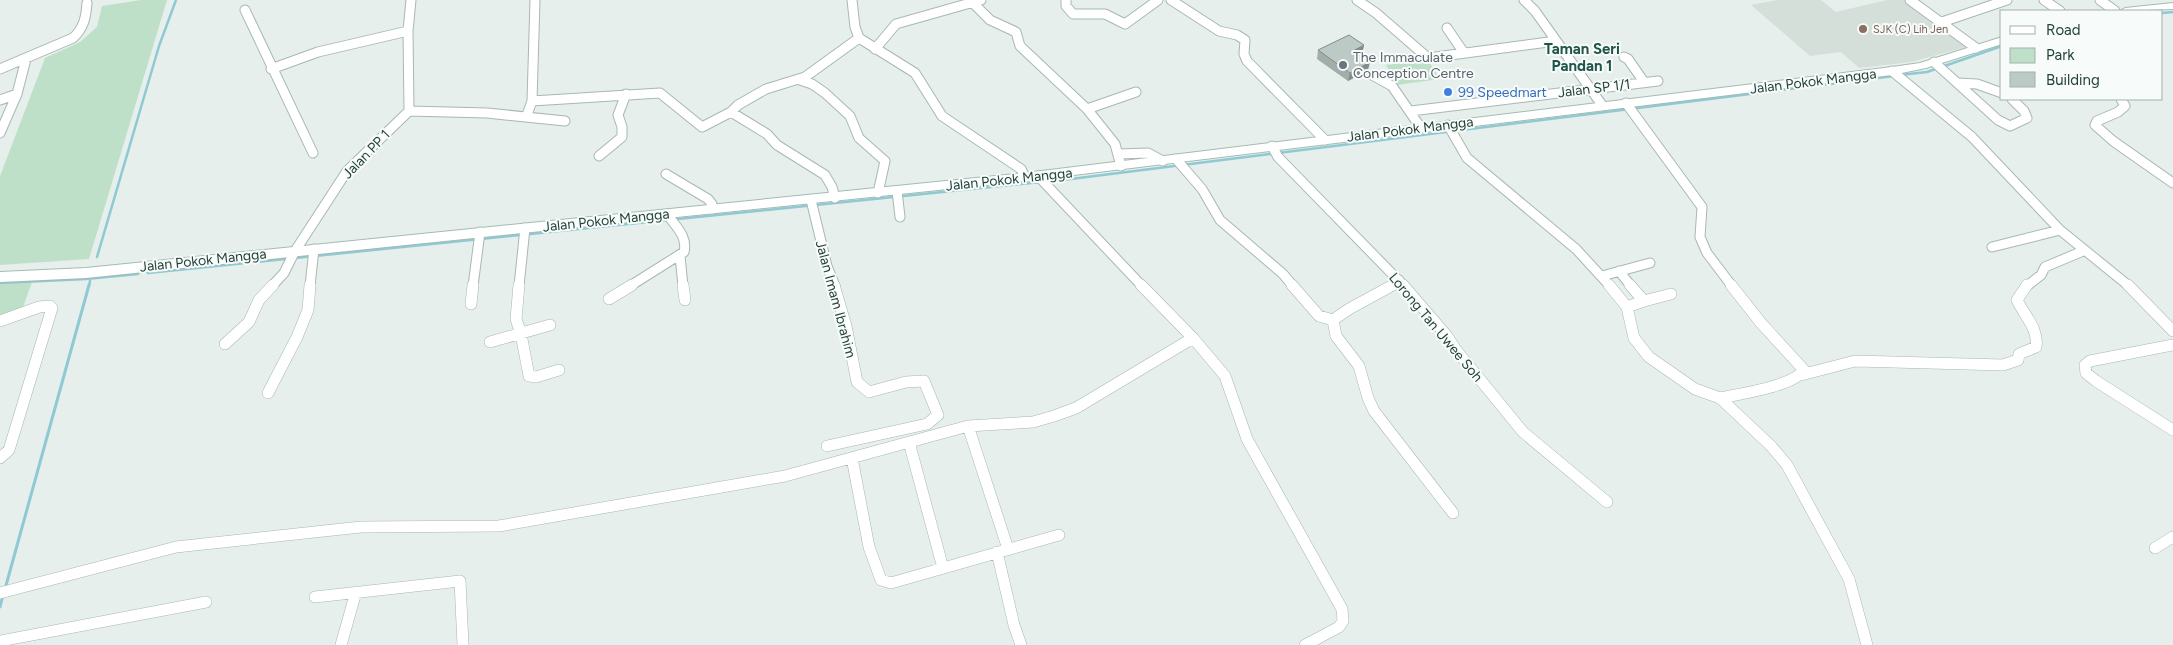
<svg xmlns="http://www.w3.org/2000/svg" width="2173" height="645" font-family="Figtree,sans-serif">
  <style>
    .built { fill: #d4dfda }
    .green { fill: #bfe0c8 }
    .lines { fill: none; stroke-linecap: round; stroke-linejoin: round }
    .stream-far1 { stroke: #8ec9d4; stroke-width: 2.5 }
    .stream { stroke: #8ec9d4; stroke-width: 3 }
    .street-far1-casing { stroke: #a8b8b2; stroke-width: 11 }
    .street-casing { stroke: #a8b8b2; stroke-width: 12 }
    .secondary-casing { stroke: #a4bbb3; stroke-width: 2 }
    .street-far1 { stroke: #fff; stroke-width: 9 }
    .street { stroke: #fff; stroke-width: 11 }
    .secondary { fill: #fff; fill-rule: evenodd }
    .wall { fill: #a1aea9 }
    .shaded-wall { fill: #838d89 }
    .building { fill: #bbcac4; stroke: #838d89 }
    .education-dot { fill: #8d6e63; stroke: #f7fbf9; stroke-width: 2 }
    .worship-dot { fill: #6b7280; stroke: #f7fbf9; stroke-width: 2 }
    .shop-dot { fill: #3f7fe0; stroke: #f7fbf9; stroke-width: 2 }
    .labels { text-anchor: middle; stroke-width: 4; stroke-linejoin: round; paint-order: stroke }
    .far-education-label { font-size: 11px; fill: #785e54; stroke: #f7fbf9; text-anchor: start }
    .worship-label { font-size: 14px; fill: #5b616d; stroke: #f7fbf9; text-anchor: start }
    .street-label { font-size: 14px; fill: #24423a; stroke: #f7fbf9 }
    .shop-label { font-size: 14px; fill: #366cbe; stroke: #f7fbf9; text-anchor: start }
    .neighbourhood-label { font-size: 15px; font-weight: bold; fill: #1f5548; stroke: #f7fbf9 }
  </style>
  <rect width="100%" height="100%" fill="#e6efeb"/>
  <path class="built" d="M1777,0h44l15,12 51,-12h22l61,46 -59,16 -52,6 -18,-16 -31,4 -59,-51z"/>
  <path class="green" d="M141,0h26l-78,259 -89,6v-89l45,-118 35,-16 17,-15 5,-21z
    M1428,60l12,19 -43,6 -11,-20z
    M32,282l-11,31 -21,7v-36z"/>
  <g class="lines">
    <path class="stream-far1" d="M2162,13l11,-1
      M1900,75l27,-3 75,-26
      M1047,182l847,-106
      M97,257l62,-211 17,-46
      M148,273l893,-91
      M0,283l86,-4 52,-5
      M89,286l1,-5"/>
    <path class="stream" d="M5,589l84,-304
      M0,607l3,-12"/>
    <g class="street-far1-casing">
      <path id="street-far1" d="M852,0l3,27 4,11 56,35 27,43 79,53 4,8
        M1066,0v6l7,8h32l20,10 33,-24
        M1171,0l48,31 18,4 8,5 -1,14 3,7 78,79
        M1357,0l19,13 52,45 128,-17
        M1524,0l11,11 67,94
        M1910,0l66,48
        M2044,0l16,11
        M2100,0l15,11
        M973,3l17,17 26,12 4,14 67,63 28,35 6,22
        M245,10l68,143
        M1939,23l68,-23
        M1447,28l17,25
        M875,49l21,-25 85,-24
        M1624,57l4,2 16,23
        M1934,62l64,58 12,6 17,-8 -3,-7 -12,-12
        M0,69l73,-31c11,-10 13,-21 14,-35
        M271,69l47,-17 90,-21
        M1892,71l80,66 88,93 69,56
        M1372,75l20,11 29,42
        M800,80l12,4 13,9 25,23 9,22 26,23 -7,32
        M1957,83l20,1 25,9
        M2121,99l4,7 -7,6 -21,9 -2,4 18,16 60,42
        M0,100l17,-6
        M532,101l128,-8 42,34 29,-15
        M1626,103l76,104 -2,30 7,16 25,33
        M1087,109l49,-17
        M409,111l78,2 78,8
        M409,111l-1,-80 3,-31
        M1411,111l247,-30
        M527,115l5,-14 3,-101
        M1448,125l19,33 109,91 34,37
        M0,133l17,-39 9,-35
        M1272,146l6,11 126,129
        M1119,154l29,-1 15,8
        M599,156l23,-19v-10l-4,-12 8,-21
        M1176,159l26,30 18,31 63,54 10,12
        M666,174l42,25 4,5v5
        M1038,176l104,110
        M897,191l3,26
        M835,198l-3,-11 -7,-12 -48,-30 -10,-11 -36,-22 7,-7 28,-16 39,-12 54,-39
        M811,200l16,66 8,20
        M1992,247l68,-17
        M680,256l3,30
        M1619,271l12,15
        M1602,276l48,-13
        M272,286l12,-13 11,-22 52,-80 62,-60
        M310,286l4,-37
        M473,286l7,-54
        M519,286l6,-58
        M630,286l54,-34c4,-16 -9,-26 -17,-38
        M1391,286l8,-6
        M2027,286l14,-11 4,-8 38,-16"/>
    </g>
    <g class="street-casing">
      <path id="street" d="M519,285l-3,34 5,15 8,42 7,1 23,-7
        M683,285l2,15
        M1141,285l52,53 32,38 22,63 95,170 1,12 -4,6 -34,18
        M1292,285l27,31 14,4
        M1393,285l-44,24 -16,11 3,16 23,30 9,32 6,13 79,102
        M1403,285l44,51 9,14 67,82 84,70
        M1609,285l18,22 7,31 15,19 46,32 25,9 51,48 16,19 62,114 18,66
        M2128,285l45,46
        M609,299l23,-14
        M1644,301l27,-7
        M471,304l2,-19
        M1627,307l17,-6 -14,-16
        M0,321l39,-14 11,-1 2,2 -43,142 -9,8
        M490,342l60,-17
        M225,344l24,-22 10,-22 14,-15
        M2173,345l-83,16 -5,4 1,8 10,8 77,49
        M1801,375l54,-14 148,4 15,-5 1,-6 17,-7c3,-18 -12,-32 -19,-47l10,-15
        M268,393l29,-56 11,-27 2,-25
        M1720,398c19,-4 74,-12 84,-28l-43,-47 -30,-38
        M968,426l40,123
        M909,442l34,126
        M827,446l100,-22 11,-9 -14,-34 -18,1 -37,10 -12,-10 -11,-56 -12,-41
        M852,458l17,89 12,33 10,3 168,-48
        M2155,548l18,-11
        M997,552l17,73 7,20
        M0,593l176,-46 185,-20 138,-1 286,-50 183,-50 65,-4 21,-6 22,-8 117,-70
        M315,597l145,-16 3,64
        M0,641l206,-39
        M341,645l15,-53"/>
    </g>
    <g class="secondary-casing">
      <path id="secondary" d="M2173,3v6l-53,2 5,-3z
        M2002,37v7l-76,24 -34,7 -867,106 -939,97 -86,4v-10l86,-4 939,-95 867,-106 28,-4z"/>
    </g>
    <use href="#street-far1" class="street-far1"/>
    <use href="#street" class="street"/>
    <use href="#secondary" class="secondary"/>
  </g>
  <path class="wall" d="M1364,45l-2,9 -2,1 8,15 -20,11 -31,-22 1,-9z"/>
  <path class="shaded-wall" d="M1364,45l-2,9 -10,5 1,-8z
    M1370,62l-2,8 -20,11 2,-8z"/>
  <path class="building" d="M1349,35l15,10 -11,6 17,11 -20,11 -32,-23z"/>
  <circle class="education-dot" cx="1863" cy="29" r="5"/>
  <circle class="worship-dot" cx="1343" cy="65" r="5"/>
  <circle class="shop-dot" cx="1448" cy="92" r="5"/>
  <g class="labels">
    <g class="far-education-label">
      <text x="1873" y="33">SJK (C) Lih Jen</text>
    </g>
    <g class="worship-label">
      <text x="1353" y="62">The Immaculate<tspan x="1353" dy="16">Conception Centre</tspan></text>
    </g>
    <g class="street-label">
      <text transform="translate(1813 81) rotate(-7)" y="5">Jalan Pokok Mangga</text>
      <text transform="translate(1594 88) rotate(-7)" y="5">Jalan SP 1/1</text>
      <text transform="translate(1410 129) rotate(-7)" y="5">Jalan Pokok Mangga</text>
      <text transform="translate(366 154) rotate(-46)" y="5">Jalan PP 1</text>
      <text transform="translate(1009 179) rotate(-6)" y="5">Jalan Pokok Mangga</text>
      <text transform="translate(606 220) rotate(-6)" y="5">Jalan Pokok Mangga</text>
      <text transform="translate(203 260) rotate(-6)" y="5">Jalan Pokok Mangga</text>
      <text transform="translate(836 299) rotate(75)" y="5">Jalan Imam Ibrahim</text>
      <text transform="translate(1436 327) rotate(50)" y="5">Lorong Tan Uwee Soh</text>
    </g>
    <g class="shop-label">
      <text x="1458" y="97">99 Speedmart</text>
    </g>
    <g class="neighbourhood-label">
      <text x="1582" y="54">Taman Seri<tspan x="1582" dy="17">Pandan 1</tspan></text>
    </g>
  </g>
  <rect x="2000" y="10" width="162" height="90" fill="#f7fbf9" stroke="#a3b1ad"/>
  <rect x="2010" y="26" width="25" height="8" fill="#ffffff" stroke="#a3b1ad"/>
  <text x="2046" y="35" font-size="15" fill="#24423a">Road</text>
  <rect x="2010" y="48" width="25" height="15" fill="#bfe0c8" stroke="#a3b1ad"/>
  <text x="2046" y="60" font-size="15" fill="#24423a">Park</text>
  <rect x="2010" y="72" width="25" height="15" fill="#bbcac4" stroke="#a3b1ad"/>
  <text x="2046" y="85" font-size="15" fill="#24423a">Building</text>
</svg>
